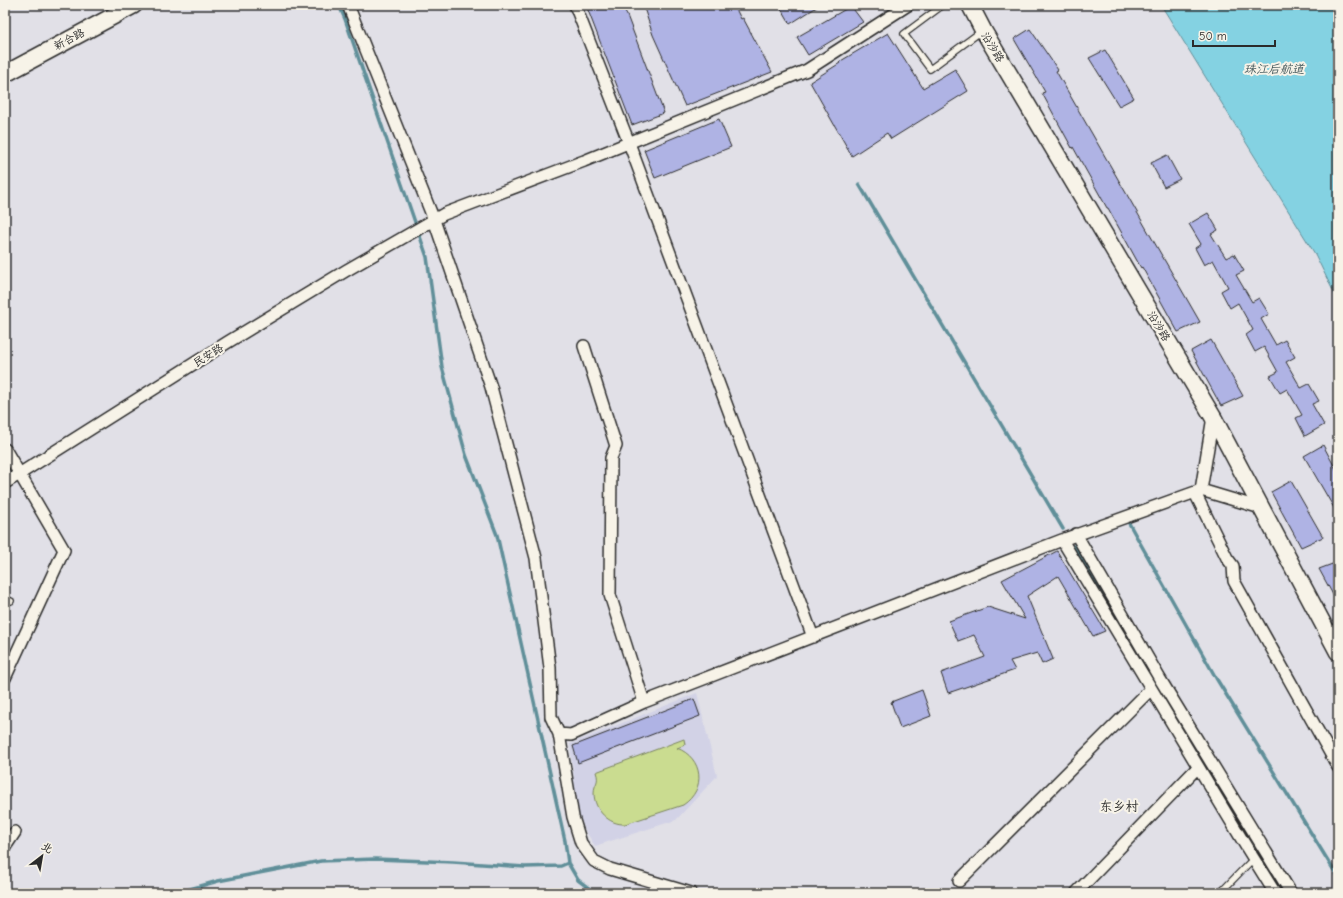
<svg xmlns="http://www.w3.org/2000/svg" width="1343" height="898" font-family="'Comic Neue','LXGW WenKai TC',sans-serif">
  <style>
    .built { fill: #d2d2e6 }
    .green { fill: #cadc90; stroke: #7a845e }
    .water { fill: #84d2e2; stroke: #608f99 }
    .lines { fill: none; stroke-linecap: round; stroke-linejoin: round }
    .stream { stroke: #608f99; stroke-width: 3.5 }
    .building { fill: #afb3e4; stroke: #2b2b2b }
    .lane-casing { stroke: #2b2b2b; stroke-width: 8 }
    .street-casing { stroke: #2b2b2b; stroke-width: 14 }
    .secondary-casing { stroke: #2b2b2b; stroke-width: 19 }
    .lane { stroke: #f7f3e8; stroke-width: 5.5 }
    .street { stroke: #f7f3e8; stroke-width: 11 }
    .secondary { stroke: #f7f3e8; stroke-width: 16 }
    .labels { text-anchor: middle; stroke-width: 4; stroke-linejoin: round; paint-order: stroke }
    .street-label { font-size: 11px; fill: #2b2b2b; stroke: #f7f3e8 }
    .water-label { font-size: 12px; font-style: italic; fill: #415559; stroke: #f7f3e8 }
    .quarter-label { font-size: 13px; fill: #2b2b2b; stroke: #f7f3e8 }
  </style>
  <rect width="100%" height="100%" fill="#e1e0e7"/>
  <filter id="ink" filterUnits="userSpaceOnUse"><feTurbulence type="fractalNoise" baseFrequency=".025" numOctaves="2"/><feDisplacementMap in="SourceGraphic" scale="8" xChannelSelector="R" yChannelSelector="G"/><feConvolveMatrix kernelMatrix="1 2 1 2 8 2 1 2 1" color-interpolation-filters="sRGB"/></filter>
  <g filter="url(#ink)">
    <path class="built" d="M697,693l20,83 -41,44 -81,26 -10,-16 -7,-18 -8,-68z"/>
    <path class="green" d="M684,739l1,6 -8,3c26,10 30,41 6,57l-58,19c-16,1 -31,-14 -31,-31 0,-10 6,-10 2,-21z"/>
    <path class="water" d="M1161,5h177v296l-23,-47z"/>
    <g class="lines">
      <path class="stream" d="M339,5l6,14 82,238 15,110 24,88 31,80 68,306 3,22
        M859,184l204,345
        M1126,518l90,160 122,199
        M1074,546l66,110
        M176,893l42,-12 103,-20 54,-2 78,3 72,5 36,-1 7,-3 10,17 17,13"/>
    </g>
    <path class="building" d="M586,5h37l41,108 -32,12z
      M643,5h91l7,14 2,-1 29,54 -87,34 -32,-71z
      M779,5h41l-30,19z
      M851,6l12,16 -55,33 -11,-18z
      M1030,29l28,41 -2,1 144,251 -22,10 -36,-65 -1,1 -33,-60h-1l-34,-61 -1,1 -30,-55 3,-1 -31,-53z
      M888,33l35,55 32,-19 13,22 -77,48 -4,-6 -35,23 -42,-74 30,-19 -1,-1z
      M1105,50l29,48 -15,8 -30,-48z
      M719,119l12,28 -76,31 -11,-28z
      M1167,155l13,24 -16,8 -13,-24z
      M1208,213l10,17 -7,4 15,24 8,-4 10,17 -8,4 16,27 7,-4 10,16 -8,5 15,26 9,-5 10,17 -9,5 15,26 8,-4 10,17 -7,3 12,21 -19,11 -9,-18 6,-3 -15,-26 -7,4 -10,-17 8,-4 -14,-25 -9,5 -9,-17 7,-5 -15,-27 -8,5 -9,-17 7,-4 -15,-27 -9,5 -9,-17 6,-4 -12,-20z
      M1211,340l32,56 -22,10 -30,-55z
      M1323,445l15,28v42l-34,-59z
      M1291,481l32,56 -22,10 -30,-55z
      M1057,551l48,80 -12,5 -35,-60 -31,20 26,63 -11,5 -5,-11 -27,8 5,9 -67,23 -7,-20 44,-16 -11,-22 -16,6 -9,-20 39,-14 37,12 -23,-39z
      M1335,563l3,5v36l-19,-35z
      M922,690l9,26 -31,12 -9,-26z
      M694,699l6,17 -122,47 -5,-17z"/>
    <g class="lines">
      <g class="lane-casing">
        <path id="lane" d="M943,5l-39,29 26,35 53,-39
          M5,599l6,2
          M1220,893l33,-34"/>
      </g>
      <g class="street-casing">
        <path id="street" d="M348,5l86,215 57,167 45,171 14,110 1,49 8,17 12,1 73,-33 418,-162 139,-50 60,18
          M575,5l54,138 184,494
          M584,346l32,100 -5,12 -1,137 34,107
          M5,449l59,101 -59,128
          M5,483l223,-141 119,-72 97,-56 140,-53 223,-91 101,-65
          M1201,490l12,-73
          M1195,493l32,65 6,8 1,15 104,186
          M1076,534l84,145 131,214
          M1062,540l185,308 28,45
          M559,734l14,83 8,26 13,18 16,8 81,24
          M5,847l10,-15
          M959,881l192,-192
          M1076,893l122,-126"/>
      </g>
      <g class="secondary-casing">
        <path id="secondary" d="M970,5l13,25 230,387 125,235
          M5,74l129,-69"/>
      </g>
      <use href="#lane" class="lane"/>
      <use href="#street" class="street"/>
      <use href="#secondary" class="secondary"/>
    </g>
  </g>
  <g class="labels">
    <g class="street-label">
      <text transform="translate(69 39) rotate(-28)" y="4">新合路</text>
      <text transform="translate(993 47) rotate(59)" y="4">沿沙路</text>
      <text transform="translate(1159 326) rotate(59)" y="4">沿沙路</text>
      <text transform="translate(208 355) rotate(-32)" y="4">民安路</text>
    </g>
    <g class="water-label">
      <text x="1274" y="73">珠江后航道</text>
    </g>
    <g class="quarter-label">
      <text x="1119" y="811">东乡村</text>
    </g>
  </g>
  <rect width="1343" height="898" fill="none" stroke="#f7f3e8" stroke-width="20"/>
  <rect x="10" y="10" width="1323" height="878" fill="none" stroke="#2b2b2b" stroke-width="1.5" filter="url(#ink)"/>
  <g transform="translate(42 856) rotate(31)" stroke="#f7f3e8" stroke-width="3" paint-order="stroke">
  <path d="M0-3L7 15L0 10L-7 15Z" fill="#2b2b2b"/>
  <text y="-6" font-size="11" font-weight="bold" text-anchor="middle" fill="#2b2b2b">北</text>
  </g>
  <path d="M1193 40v6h82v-6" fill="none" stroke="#2b2b2b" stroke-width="2"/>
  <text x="1199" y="40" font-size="12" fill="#2b2b2b" stroke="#f7f3e8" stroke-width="3" paint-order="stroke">50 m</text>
</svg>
